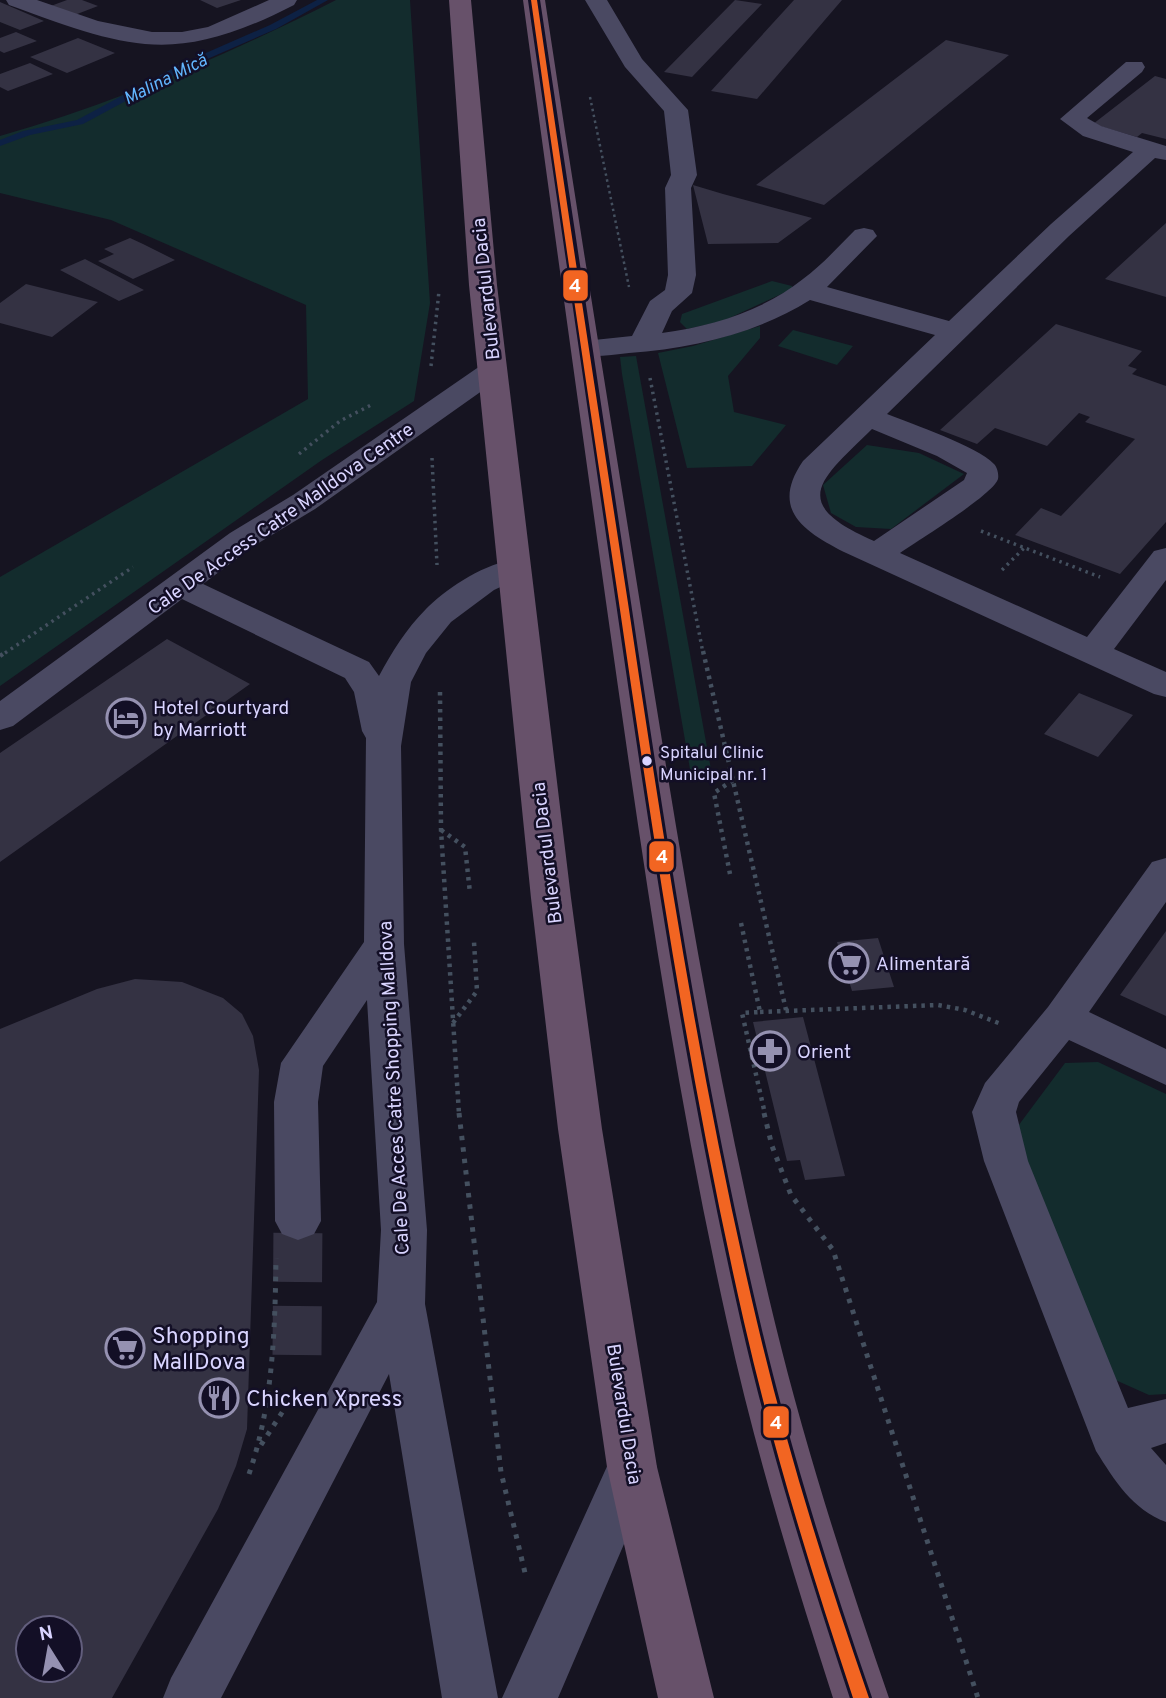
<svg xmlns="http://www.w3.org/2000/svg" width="1166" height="1698" font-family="Overpass,sans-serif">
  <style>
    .green { fill: #132c2d }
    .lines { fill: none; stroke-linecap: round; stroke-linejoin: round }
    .stream { fill: #0d2144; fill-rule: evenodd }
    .building { fill: #343243; fill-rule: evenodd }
    .minor-tunnel { stroke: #333142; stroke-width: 49; stroke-dasharray: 49 24; stroke-linecap: butt }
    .path-far3 { stroke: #44505f; stroke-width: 2.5; stroke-dasharray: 2.5 3.5; stroke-linecap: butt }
    .path-far2 { stroke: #44505f; stroke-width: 3.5; stroke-dasharray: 2.5 4.5; stroke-linecap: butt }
    .path-far1 { stroke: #44505f; stroke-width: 4.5; stroke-dasharray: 3.5 5; stroke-linecap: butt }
    .path { stroke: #44505f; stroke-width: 5; stroke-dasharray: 4.5 7; stroke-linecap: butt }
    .minor { fill: #4a4962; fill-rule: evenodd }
    .highway { fill: #67516a; fill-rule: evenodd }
    .bus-1-casing { stroke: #130f26; stroke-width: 6 }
    .bus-1 { fill: #f26522; fill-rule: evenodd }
    .bus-dot { fill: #d9d4ff; stroke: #130f26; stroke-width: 2.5 }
    .labels { text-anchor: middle; stroke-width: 5; stroke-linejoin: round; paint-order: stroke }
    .bus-label { font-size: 17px; fill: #d9d4ff; stroke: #130f26; text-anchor: start }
    .far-water-label { font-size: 18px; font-style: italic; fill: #62b6ff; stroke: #130f26 }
    .street-label { font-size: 19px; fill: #d9d4ff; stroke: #130f26 }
    .poi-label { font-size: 19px; fill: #d9d4ff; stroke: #130f26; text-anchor: start }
    .near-poi-label { font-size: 23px; fill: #d9d4ff; stroke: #130f26; text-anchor: start }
    .line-badge { stroke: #130f26; stroke-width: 2.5 }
    .badge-label { font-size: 19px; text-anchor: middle; font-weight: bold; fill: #fff }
  </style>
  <rect width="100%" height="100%" fill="#161421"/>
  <path class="green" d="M336,0h74l20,303 -16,98 -92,59 -322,226v-109l308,-178 -2,-94 -195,-85 -111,-27v-57c116,-33 229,-82 336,-136z
    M772,281l20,5v3l-69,32 -36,8 -7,-7 2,-8z
    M760,326v12l-32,38 6,36 52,13 -34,41 -65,2 -29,-115 35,-7z
    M793,330l60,16 -16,19 -59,-19z
    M636,356l76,419h-21l-69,-401 -2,-17z
    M867,445l52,8 45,21 -73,55 -35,-2 -25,-14 -8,-28z
    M1098,1062l68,32v300l-17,1 -38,-17 -96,-248 50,-67z"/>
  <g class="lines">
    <path class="stream" d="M317,0h11l-52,29 -87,38 -106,57 -53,11 -30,11v-6l23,-9 54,-11 106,-57 87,-38z"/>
  </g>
  <path class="building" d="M67,0h15l16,6 -26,10 -24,-9z
    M200,0h41l-24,8z
    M735,0l27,4 -70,73 -28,-5z
    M794,0h48l-85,99 -46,-8z
    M0,2l44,19 -24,9 -20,-8z
    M16,32l21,9 -33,12 -4,-2v-13z
    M78,38l37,15 -48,20 -37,-16z
    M946,40l63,15 -185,150 -68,-20z
    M30,63l23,11 -45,17 -8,-4v-13z
    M1155,76l11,3v60l-24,-6 -5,4 -44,-13z
    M693,185l30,9 89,24 -34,25 -70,1z
    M1166,223v74l-61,-18z
    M130,238l13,6 32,16 -42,19 -35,-18 16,-7 -10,-5z
    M85,259l59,31 -25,11 -59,-31z
    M26,284l72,18 -46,35 -52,-14v-20z
    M1056,324l86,27 -14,15 9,3 -5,5 34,12v136l-46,52 -105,-39 26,-27 20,8 74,-77 -50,-17 5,-5 -11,-4 -32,33 -52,-18 -18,16 -37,-14z
    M167,639l83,45 -250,178v-109z
    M1079,693l54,22 -35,42 -54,-23z
    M1166,931v85l-46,-21z
    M878,938l16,49 -42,4 -15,-49z
    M135,979l47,3 41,16 19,16 11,22 6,34 -12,359 -11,37 -18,43 -106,189h-112v-669l97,-40zM28,1628h42v42h-42z
    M803,1017l42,159 -40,4 -5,-20 -13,1 -34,-139z"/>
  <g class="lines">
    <path class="minor-tunnel" d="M297,1355l1,-134"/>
    <path class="path-far3" d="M590,97l39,190"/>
    <path class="path-far2" d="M431,366l8,-75
      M650,378l53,275
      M299,454l41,-33 33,-17
      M432,458l5,107
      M981,531l119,46
      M1002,570l22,-22
      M5,653l128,-86"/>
    <path class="path-far1" d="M703,651l83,359
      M0,656l7,-5
      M440,692l1,138 18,284
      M441,830l24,17 5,46
      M730,874l-16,-81 19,-13
      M741,923l19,89 -18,1 23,101
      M760,1012l178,-7 27,5 36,14
      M453,1023l24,-32 -3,-49"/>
    <path class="path" d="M459,1113l42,359 25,105
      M764,1113l8,33 19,49 42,55 145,448
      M261,1445l22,-34
      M249,1474c24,-70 26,-143 27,-216"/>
    <path class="minor" d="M6,0h31l61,21 54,11h30l26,-5 61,-27h28l-3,5c-119,61 -165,44 -285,0z
      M585,0h22l35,59 46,51 9,65 -6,13 5,87 -4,18 -20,18 -10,22c50,-7 101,-22 141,-54 19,-14 35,-32 52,-49l9,-2 9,2 4,6 -50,51 122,34 102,-97 82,-72 -50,-16 -23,-17 66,-57h16l3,5 -3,5 -55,46 14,8 65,20v14l-11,-2 -86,78 -182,178c25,10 90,32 107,50 3,3 5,10 4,15 -5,16 -81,62 -98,74l187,84 67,-86 12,-3v32l-52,69 52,23v25l-12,-3 -310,-142c-41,-21 -74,-43 -41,-91l132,-126 -125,-35c-55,34 -117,48 -181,53 -18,2 -37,5 -54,1l-4,-6 4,-6 57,-6 18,-35 15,-11 3,-15 -3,-87 6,-13 -7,-64 -39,-44zM872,429l65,27 30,17 -3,7 -90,61c-87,-38 -54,-61 -2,-112z
      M493,361l10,3 4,6 -4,6 -188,133 -63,38 -49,37 166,78 10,14c13,-24 27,-47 47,-67 20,-21 71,-55 100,-48l4,7 -4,7 -32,15 -43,32 -25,31 -15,29 -10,64 3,198 23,286 -2,74 73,394h-56l-53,-324 -168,324h-58l8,-20 206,-376 4,-72 -14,-230 -44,66 -5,36 3,119 -7,13 -16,6 -16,-6 -7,-13 -1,-119 7,-39 83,-121 2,-204 -4,-7 -8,-39 -9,-14 -163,-79 -169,127 -13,4v-29l230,-168 63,-38 190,-131z
      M1166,858v44l-77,110 77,37v36l-97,-45 -50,62 -3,10 12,49 100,247 38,-9v44l-15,5 15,17v57c-34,-13 -51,-41 -70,-71l-112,-290 -12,-49 13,-29 63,-76 104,-145z
      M632,1444l18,7 7,16 -99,231h-56l112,-247z"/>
    <path class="highway" d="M449,0h22l26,285 74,613 31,231 55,338 57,231h-56l-51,-231 -49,-338 -27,-231 -62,-613z
      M523,0h22c30,201 63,402 95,603 38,241 77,482 135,720 31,127 71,251 114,375h-56c-40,-124 -78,-248 -106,-376 -53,-238 -87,-479 -121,-720 -28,-200 -56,-401 -83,-602z"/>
    <g class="bus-1-casing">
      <path id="bus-1" d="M531,0h6c29,201 60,402 91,603 36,241 73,482 129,719 30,128 69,252 112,376h-16c-41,-124 -80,-248 -109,-376 -54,-237 -90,-478 -125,-719 -30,-201 -60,-402 -88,-603z"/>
    </g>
    <use href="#bus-1" class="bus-1"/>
  </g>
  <defs>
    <g id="hotel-ring" transform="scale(2.0125)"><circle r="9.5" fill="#130f26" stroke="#9591b1" stroke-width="1.5"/><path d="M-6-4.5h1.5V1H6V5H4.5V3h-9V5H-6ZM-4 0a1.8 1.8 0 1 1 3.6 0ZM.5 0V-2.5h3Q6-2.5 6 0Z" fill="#9591b1"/></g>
    <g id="supermarket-ring" transform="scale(2.0125)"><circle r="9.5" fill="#130f26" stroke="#9591b1" stroke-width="1.5"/><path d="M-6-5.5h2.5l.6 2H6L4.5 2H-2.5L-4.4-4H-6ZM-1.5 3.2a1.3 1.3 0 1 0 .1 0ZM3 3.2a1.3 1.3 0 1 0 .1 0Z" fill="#9591b1"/></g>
    <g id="pharmacy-ring" transform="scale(2.0125)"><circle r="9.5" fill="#130f26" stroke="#9591b1" stroke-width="1.5"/><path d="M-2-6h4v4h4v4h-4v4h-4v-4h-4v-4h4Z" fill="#9591b1"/></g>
    <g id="restaurant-ring" transform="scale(2.0125)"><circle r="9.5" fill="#130f26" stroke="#9591b1" stroke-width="1.5"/><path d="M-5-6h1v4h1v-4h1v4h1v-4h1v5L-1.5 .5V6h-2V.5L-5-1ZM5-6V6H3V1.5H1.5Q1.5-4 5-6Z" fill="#9591b1"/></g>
  </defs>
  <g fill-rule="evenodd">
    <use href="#hotel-ring" x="126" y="718"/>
    <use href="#supermarket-ring" x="849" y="963"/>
    <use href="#pharmacy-ring" x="770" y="1051"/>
    <use href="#supermarket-ring" x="125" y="1348"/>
    <use href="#restaurant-ring" x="219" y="1398"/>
  </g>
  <circle class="bus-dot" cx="647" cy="761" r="6"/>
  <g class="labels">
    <g class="bus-label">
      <text x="660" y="758">Spitalul Clinic<tspan x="660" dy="22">Municipal nr. 1</tspan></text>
    </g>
    <g class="far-water-label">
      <text transform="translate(165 79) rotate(-27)" y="6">Malina Mică</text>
    </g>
    <g class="street-label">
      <text transform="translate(485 289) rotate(-96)" y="7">Bulevardul Dacia</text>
      <text transform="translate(280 518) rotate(-35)" y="7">Cale De Access Catre Malldova Centre</text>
      <text transform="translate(546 853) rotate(-97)" y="7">Bulevardul Dacia</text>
      <text transform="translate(393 1088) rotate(-93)" y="7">Cale De Acces Catre Shopping Malldova</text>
      <text transform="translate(625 1414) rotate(81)" y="7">Bulevardul Dacia</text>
    </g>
    <g class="poi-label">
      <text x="153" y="714">Hotel Courtyard<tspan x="153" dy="22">by Marriott</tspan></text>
      <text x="876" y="970">Alimentară</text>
      <text x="797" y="1058">Orient</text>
    </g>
    <g class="near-poi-label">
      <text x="152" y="1343">Shopping<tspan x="152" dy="26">MallDova</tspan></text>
      <text x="246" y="1406">Chicken Xpress</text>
    </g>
  </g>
  <g class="line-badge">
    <rect x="562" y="269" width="27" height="33" rx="7" fill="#f26522"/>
    <rect x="648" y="840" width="27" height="33" rx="7" fill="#f26522"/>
    <rect x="762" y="1405" width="28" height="34" rx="7" fill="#f26522"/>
  </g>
  <g class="badge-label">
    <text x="575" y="292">4</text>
    <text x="662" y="863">4</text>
    <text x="776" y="1429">4</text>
  </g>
  <g transform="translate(49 1649) rotate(349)"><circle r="33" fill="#130f26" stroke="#625e7d" stroke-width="2"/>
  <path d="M0-5L12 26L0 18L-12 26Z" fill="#9591b1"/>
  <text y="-10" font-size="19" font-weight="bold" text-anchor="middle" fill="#d9d4ff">N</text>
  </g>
</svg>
